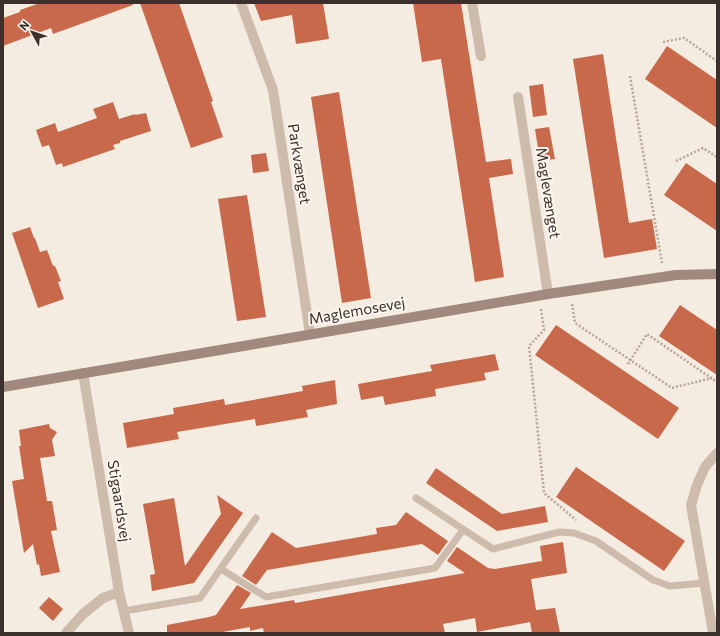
<svg xmlns="http://www.w3.org/2000/svg" width="720" height="636" font-family="Commissioner,sans-serif">
  <style>
    .building { fill: #c8694b }
    .lines { fill: none; stroke-linecap: round; stroke-linejoin: round }
    .path { stroke: #b9a596; stroke-width: 2.5; stroke-dasharray: 2 2; stroke-linecap: butt }
    .lane { stroke: #cdbbac; stroke-width: 7 }
    .street { stroke: #cdbbac; stroke-width: 10 }
    .secondary { stroke: #a18a7d; stroke-width: 10 }
    .labels { text-anchor: middle; stroke-width: 4; stroke-linejoin: round; paint-order: stroke }
    .street-label { font-size: 15px; fill: #3b302b; stroke: #fbf5ee }
  </style>
  <rect width="100%" height="100%" fill="#f4ebe1"/>
  <path class="building" d="M40,3h92l1,2 -80,29 -2,-6 -48,18v-28l17,-6v-2z
    M140,3h39l34,98 -2,1 12,35 -32,11z
    M254,3h69l6,36 -33,5 -4,-29 -31,6z
    M413,3h48l25,159 25,-3 2,15 -24,4 15,99 -29,5 -34,-223 -19,3z
    M667,46l50,34v48l-72,-49z
    M603,54l26,169 23,-4 5,30 -53,9 -31,-199z
    M543,84l4,31 -14,2 -4,-31z
    M339,92l32,206 -29,5 -31,-206z
    M113,102l6,17 16,-5v1l11,-2 5,18 -31,10v2l-7,2 2,4 -52,18 -1,-4 -6,2 -7,-20 -7,2 -6,-17 19,-7 3,9 39,-14 -4,-9z
    M549,127l6,32 -15,2 -5,-32z
    M266,153l3,18 -16,2 -2,-18z
    M686,163l31,21v47l-53,-36z
    M247,195l19,122 -29,4 -19,-122z
    M30,227l4,11h1l5,14 7,-2 6,16h2l6,15 -3,1 6,17 -26,9 -26,-75z
    M680,305l37,25v45l-58,-39z
    M556,325l123,83 -21,31 -123,-84z
    M495,354l4,16 -15,3 2,7 -51,9 1,7 -51,9 -2,-9 -22,4 -3,-16 74,-13 -2,-6z
    M335,380l2,24 -31,6 2,7 -52,9 -1,-7 -78,13 2,7 -52,9 -4,-25 51,-9 -1,-6 51,-9 1,6 78,-14 -1,-5z
    M49,424l1,4 7,4 -5,8 3,16 -15,2 7,43h5l5,29 -6,1 9,41 -19,4 -2,-12 -2,1 -4,-21 -9,9 -12,-72 12,-2 -5,-33h2l-2,-16z
    M576,467l109,74 -21,30 -108,-74z
    M436,468l66,46 43,-8 3,16 -51,9 -71,-48z
    M217,495l26,18 -49,70 -42,8 -2,-16 5,-1 -12,-70 31,-6 11,68 36,-52z
    M406,512l42,29 -10,14 -16,-11 -155,26 -11,15 -14,-9 30,-44 24,16 81,-14 -1,-6 20,-3z
    M563,542l4,31 -36,6 5,31 19,-2 5,25h-28l-2,-11 -53,10 -2,-14 -32,6 2,9h-181l-1,-5 -13,3v-4l-33,6h-50v-8l42,-8 7,-2 21,-30 14,8 -11,16 54,-9 1,3 170,-30 -18,-12 10,-14 31,21 7,1 47,-8 -2,-15z
    M49,597l14,12 -10,12 -14,-13z"/>
  <g class="lines">
    <path class="path" d="M663,42l21,-4 33,23
      M630,76l32,187
      M676,161l27,-13 14,9
      M572,304l3,19 97,65 40,-10
      M541,309l3,21 -15,16 15,147 32,27
      M628,364l19,-30 70,48"/>
    <path class="lane" d="M416,498l77,51 66,-17 15,1 22,8 57,39 17,6 34,-3
      M221,569l45,28 169,-29 28,-38
      M124,611l76,-13 56,-80"/>
    <path class="street" d="M241,3l32,87 37,244
      M472,3l9,53
      M518,97l30,197
      M83,373l36,219 10,41
      M66,633l17,-19 20,-16 16,-6
      M713,633l-22,-128 6,-20 8,-18 12,-14"/>
    <path class="secondary" d="M3,387l545,-93 128,-19 41,-1"/>
  </g>
  <g class="labels">
    <g class="street-label">
      <text transform="translate(299 164) rotate(81)" y="5">Parkvænget</text>
      <text transform="translate(548 193) rotate(81)" y="5">Maglevænget</text>
      <text transform="translate(357 311) rotate(-10)" y="5">Maglemosevej</text>
      <text transform="translate(119 501) rotate(81)" y="5">Stigaardsvej</text>
    </g>
  </g>
  <rect width="720" height="636" fill="none" stroke="#3b302b" stroke-width="8"/>
  <g transform="translate(32 32) rotate(310)" stroke="#fbf5ee" stroke-width="3" paint-order="stroke">
  <path d="M0-3L7 15L0 10L-7 15Z" fill="#3b302b"/>
  <text y="-6" font-size="11" font-weight="bold" text-anchor="middle" fill="#3b302b">N</text>
  </g>
</svg>
